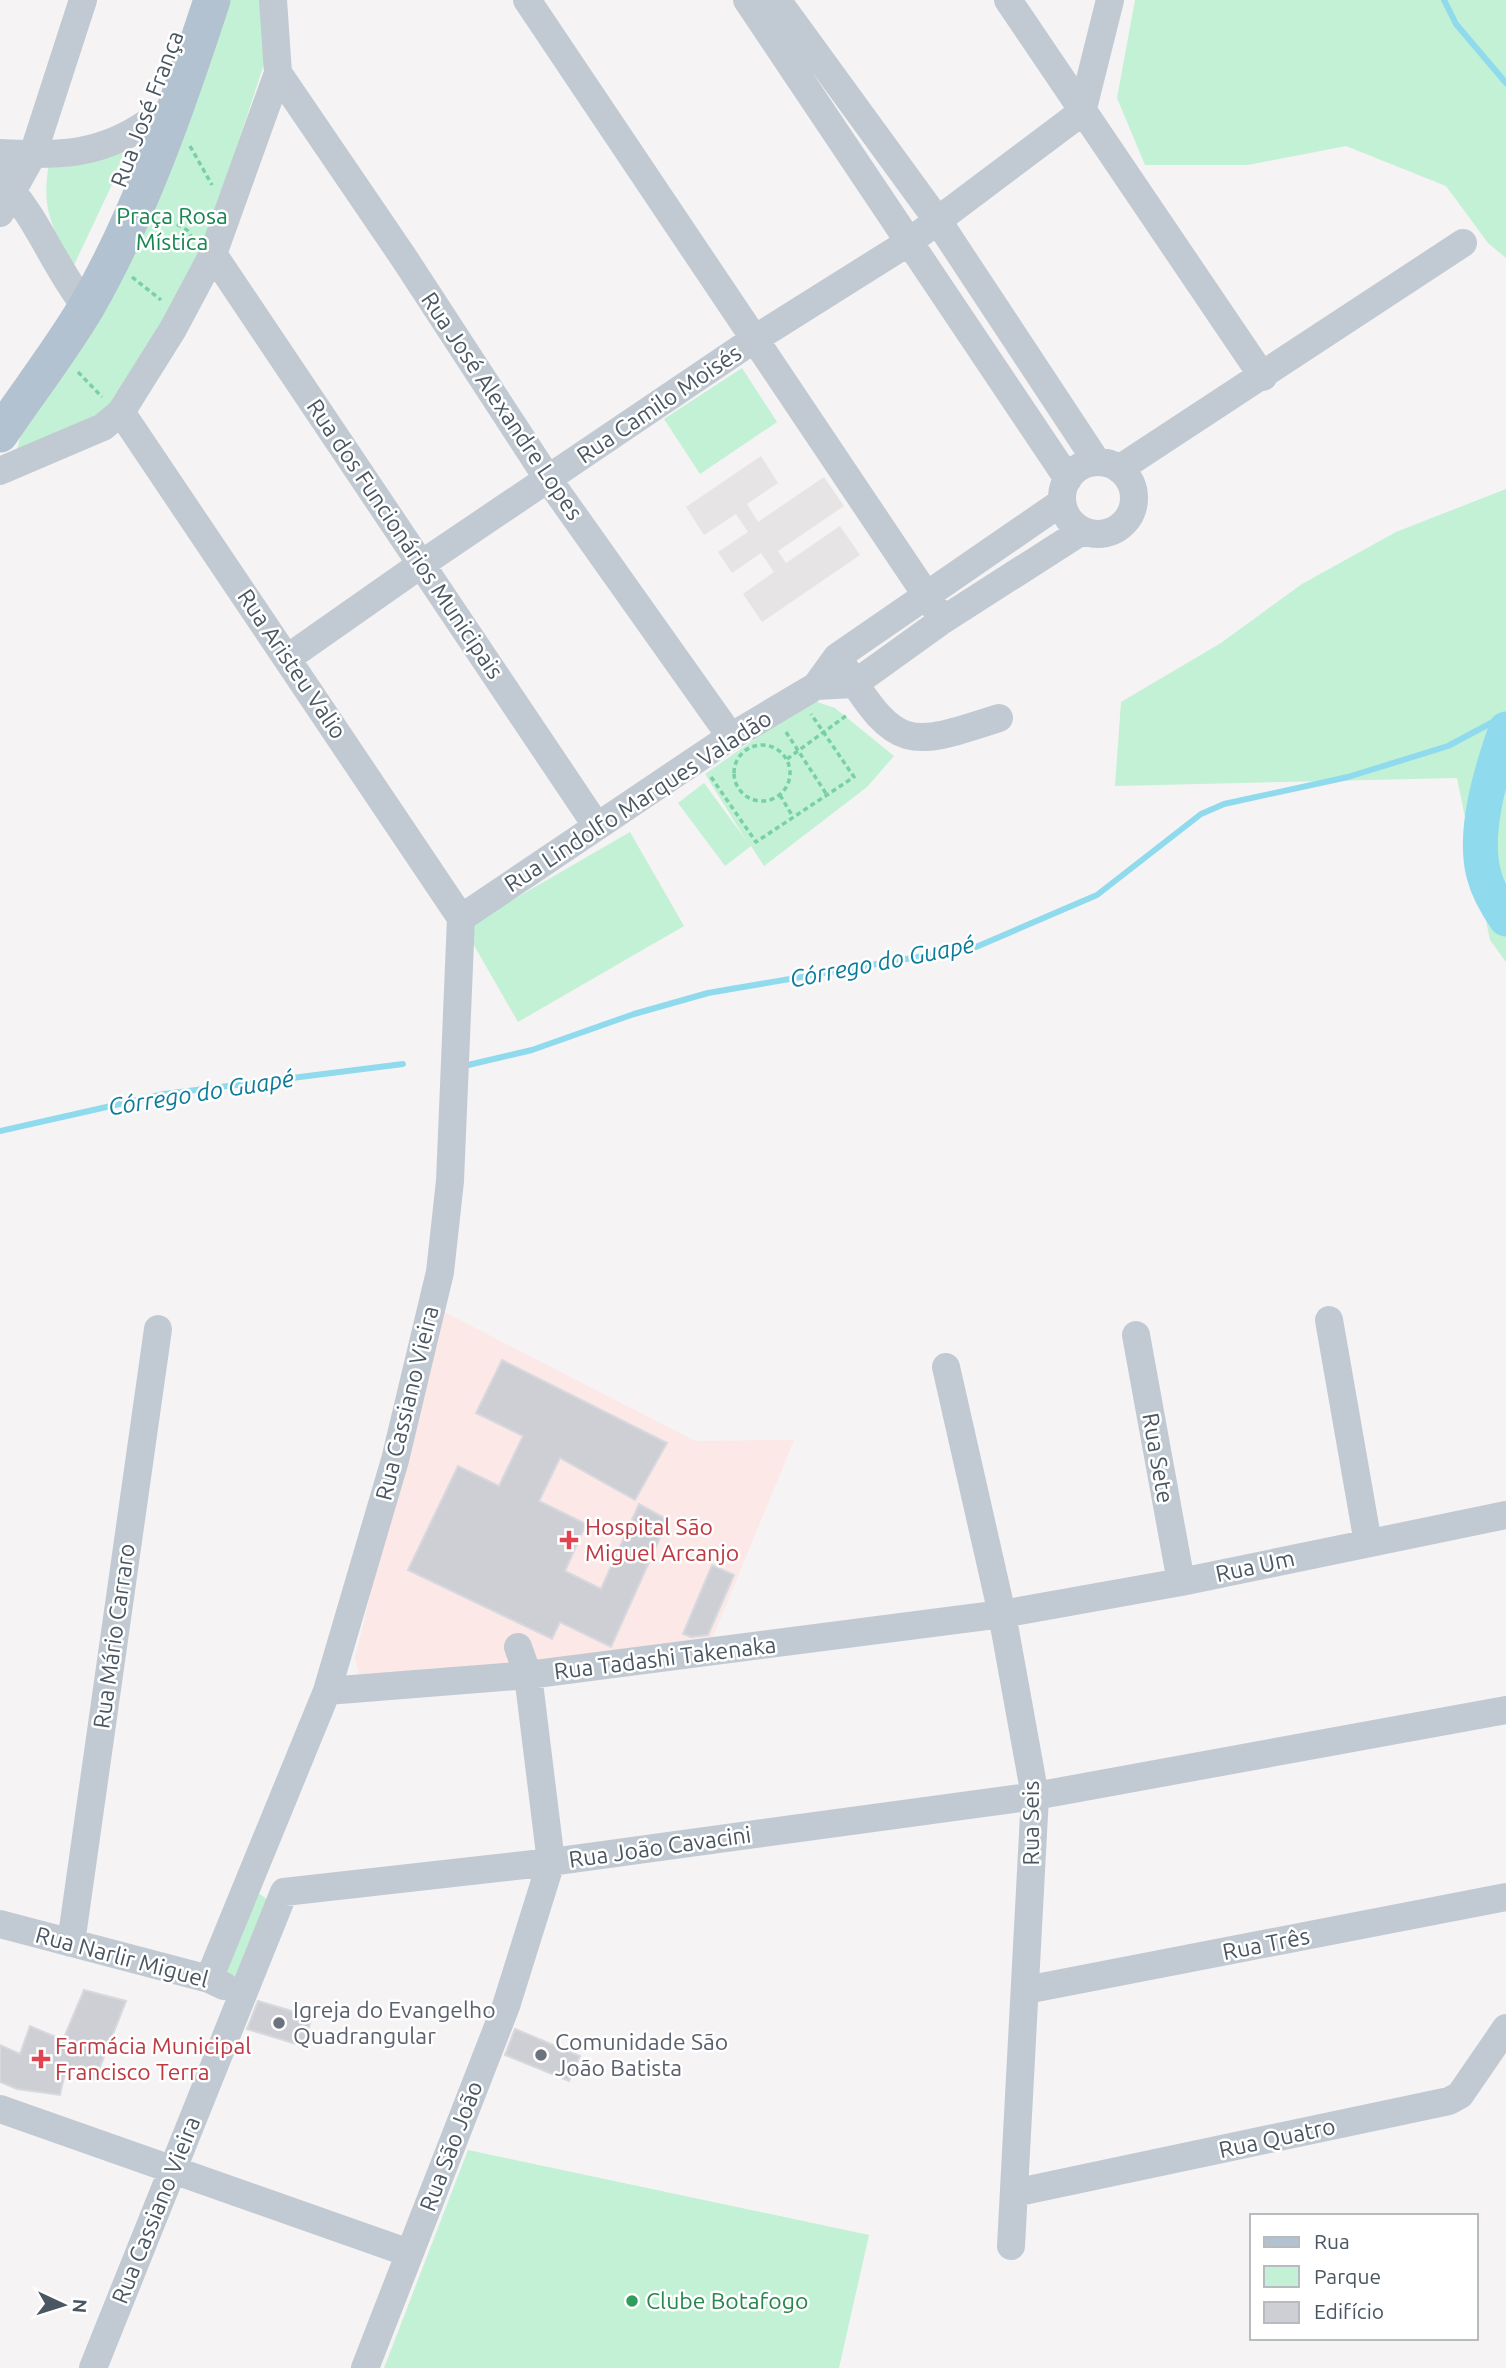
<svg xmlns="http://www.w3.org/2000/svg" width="1506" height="2368" font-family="Ubuntu,sans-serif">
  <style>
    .education { fill: #e6e4e5 }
    .medical { fill: #fce8e6 }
    .green { fill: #c3f1d5 }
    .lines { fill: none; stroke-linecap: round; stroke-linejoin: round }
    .stream { stroke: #90daee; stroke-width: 6 }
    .river { stroke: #90daee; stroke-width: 35 }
    .building { fill: #cdcfd5; stroke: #d7d9de; stroke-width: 2 }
    .path { stroke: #7ad0a6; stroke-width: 3.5; stroke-dasharray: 5 3.5; stroke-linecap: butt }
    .minor { stroke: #c1cad2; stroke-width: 28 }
    .major { stroke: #b3c2d1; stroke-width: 37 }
    .health-dot { fill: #e0444e; stroke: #fff; stroke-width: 2.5 }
    .worship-dot { fill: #6b7280; stroke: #fff; stroke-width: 2.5 }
    .leisure-dot { fill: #2e9e5b; stroke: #fff; stroke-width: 2.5 }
    .labels { text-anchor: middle; stroke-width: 5; stroke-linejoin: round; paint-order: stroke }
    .street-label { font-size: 23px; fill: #4a5661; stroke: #fff }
    .park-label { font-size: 23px; fill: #17864f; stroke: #fff }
    .health-label { font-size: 23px; fill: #be3a42; stroke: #fff; text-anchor: start }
    .worship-label { font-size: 23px; fill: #5b616d; stroke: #fff; text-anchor: start }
    .leisure-label { font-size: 23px; fill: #27864d; stroke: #fff; text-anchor: start }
    .water-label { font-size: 24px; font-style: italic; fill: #0c7c9b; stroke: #fff }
  </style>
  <rect width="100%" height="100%" fill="#f5f3f3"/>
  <path class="education" d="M761,456l17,27 -31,21 11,18 66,-45 20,29 -66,45 8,12 54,-37 20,29 -98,67 -19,-28 31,-22 -13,-19 -29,20 -14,-21 30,-20 -12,-18 -32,21 -18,-28z"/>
  <path class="medical" d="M440,1310l255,131 99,-1 -82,199 -329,41 -23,-3 -5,-19z"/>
  <path class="green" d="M225,0h35l7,55 -64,195 -85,149 -20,19 -81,31 6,-22z
    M1135,0h371v258l-18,-15 -42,-57 -100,-40 -98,19h-103l-28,-67z
    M119,152l7,3 -52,110c-23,-39 -33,-56 -25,-102z
    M742,368l35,54 -77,52 -36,-55z
    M1506,489v473l-16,-22 -33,-162 -342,8 6,-84 100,-59 81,-59 94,-52z
    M811,700l24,8 59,48 -27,31 -103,79 -13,-20 -26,20 -47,-63 26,-20 42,57 -41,-66z
    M630,832l54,94 -166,96 -54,-94z
    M252,1888l17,13 -28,79 -25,-12z
    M468,2150l401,85 -30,133h-455z"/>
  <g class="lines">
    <path class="stream" d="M1444,0l12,24 50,59
      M468,1065l64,-15 102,-36 74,-21 268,-46 121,-52 104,-81 23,-10 124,-27 100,-31 58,-31
      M0,1131l164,-37 239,-30"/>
    <path class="river" d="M1506,729c-14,40 -34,103 -22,146 4,15 13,31 22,44"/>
  </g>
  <path class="building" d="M502,1360l165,83 -32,57 -75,-42 -21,43 47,23 -21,47 36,18 38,-85 29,16 -57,127 -51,-25 -8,17 -144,-69 50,-104 41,20 24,-50 -47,-23z
    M712,1565l22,10 -26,60 -17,2 -8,-3z
    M84,1990l42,11 -31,79 -29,-12 -6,27 -43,-6 -17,-7v-37l20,9 10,-28 33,14z
    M258,2001l54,16 -9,29 -56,-17z
    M515,2029l65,27 -11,25 -64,-26z"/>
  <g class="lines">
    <path class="path" d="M190,146l22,39
      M162,216l25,14 7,10
      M132,277l29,23
      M78,372l24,25
      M786,732l41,63
      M734 773a28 28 0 1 1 56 0a28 28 0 1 1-56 0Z
      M787,759l60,-44
      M711,777l45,65 98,-65 -43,-63
      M780,795l13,22"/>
    <path class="minor" d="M527,0l416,620
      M747,0l321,479
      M777,0l161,221 159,241
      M1008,0l255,377
      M278,73l128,188 142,218 183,258
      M0,153c57,3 99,3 147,-30l18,7
      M1,179c37,38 53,88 85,128
      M0,213l33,-59 50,-154
      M213,254l383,571
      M121,412l340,506
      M1062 498a36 36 0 1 1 72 0a36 36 0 1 1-72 0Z
      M1119,469l344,-226
      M0,471l103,-44 18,-15 52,-83 40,-75 65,-181 -5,-73
      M289,657l134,-94 330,-223 156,-98 173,-130 28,-112
      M845,668c52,84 65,79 154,50
      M816,686l38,-2 89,-64 139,-89
      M461,918l266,-179 89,-53 21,-29 225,-155
      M1329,1320l39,223
      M1136,1335l45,247
      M946,1367l56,247 33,182 -24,450
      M327,1691l201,-16 474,-61 179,-32 325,-67
      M284,1892l267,-30 484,-66 471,-86
      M0,1924l209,55 15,7
      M71,1943l87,-614
      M209,1979l118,-288 68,-231 45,-188 10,-91 11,-263
      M1026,1990l480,-93
      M0,2109l409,144
      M1014,2193l435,-92 11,-6 46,-67
      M93,2368l191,-476
      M365,2368l141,-362 45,-144 -23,-187 -10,-28"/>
    <path class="major" d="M0,434c29,-43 61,-84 87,-128 53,-92 92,-205 125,-306"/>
  </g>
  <g class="health-dot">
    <path d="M565.5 1529.5h7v7h7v7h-7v7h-7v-7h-7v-7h7z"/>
    <path d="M37.5 2048.5h7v7h7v7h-7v7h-7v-7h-7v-7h7z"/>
  </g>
  <g class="worship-dot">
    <circle cx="279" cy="2023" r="7"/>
    <circle cx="541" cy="2055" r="7"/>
  </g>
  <circle class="leisure-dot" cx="632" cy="2301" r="7"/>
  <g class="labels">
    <g class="street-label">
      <text transform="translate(147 109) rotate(-69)" y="8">Rua José França</text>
      <text transform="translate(659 404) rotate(-34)" y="8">Rua Camilo Moisés</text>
      <text transform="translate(502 406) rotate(56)" y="8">Rua José Alexandre Lopes</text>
      <text transform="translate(405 539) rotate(56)" y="8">Rua dos Funcionários Municipais</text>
      <text transform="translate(292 664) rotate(56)" y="8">Rua Aristeu Valio</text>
      <text transform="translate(638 801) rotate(-33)" y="8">Rua Lindolfo Marques Valadão</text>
      <text transform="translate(407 1403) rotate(-76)" y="8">Rua Cassiano Vieira</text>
      <text transform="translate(1158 1458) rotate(80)" y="8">Rua Sete</text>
      <text transform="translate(1255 1566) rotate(-12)" y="8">Rua Um</text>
      <text transform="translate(114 1636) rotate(-82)" y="8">Rua Mário Carraro</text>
      <text transform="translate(665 1658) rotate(-7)" y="8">Rua Tadashi Takenaka</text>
      <text transform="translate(1031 1823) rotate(-90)" y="8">Rua Seis</text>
      <text transform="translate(660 1847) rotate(-8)" y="8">Rua João Cavacini</text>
      <text transform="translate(1266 1944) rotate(-11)" y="8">Rua Três</text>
      <text transform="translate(122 1957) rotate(15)" y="8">Rua Narlir Miguel</text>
      <text transform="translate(1277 2138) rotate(-12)" y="8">Rua Quatro</text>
      <text transform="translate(451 2146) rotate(-69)" y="8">Rua São João</text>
      <text transform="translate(156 2210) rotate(-68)" y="8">Rua Cassiano Vieira</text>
    </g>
    <g class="park-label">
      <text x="172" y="224">Praça Rosa<tspan x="172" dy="26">Mística</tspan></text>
    </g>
    <g class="health-label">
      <text x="585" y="1535">Hospital São<tspan x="585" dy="26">Miguel Arcanjo</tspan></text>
      <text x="55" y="2054">Farmácia Municipal<tspan x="55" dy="26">Francisco Terra</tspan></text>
    </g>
    <g class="worship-label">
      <text x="293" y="2018">Igreja do Evangelho<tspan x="293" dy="26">Quadrangular</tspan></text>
      <text x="555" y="2050">Comunidade São<tspan x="555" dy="26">João Batista</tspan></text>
    </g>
    <g class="leisure-label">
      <text x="646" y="2309">Clube Botafogo</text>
    </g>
    <g class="water-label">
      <text transform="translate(882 962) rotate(-11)" y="8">Córrego do Guapé</text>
      <text transform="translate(201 1093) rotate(-9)" y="8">Córrego do Guapé</text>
    </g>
  </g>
  <rect x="1250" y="2214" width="228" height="126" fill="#ffffff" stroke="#b7bbc0" stroke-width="2"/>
  <rect x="1264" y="2237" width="35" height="10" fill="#b3c2d1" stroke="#b7bbc0" stroke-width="2"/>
  <text x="1314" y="2249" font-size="21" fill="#4a5661">Rua</text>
  <rect x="1264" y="2266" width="35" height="21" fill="#c3f1d5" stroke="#b7bbc0" stroke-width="2"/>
  <text x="1314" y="2284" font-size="21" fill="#4a5661">Parque</text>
  <rect x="1264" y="2302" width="35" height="21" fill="#cdcfd5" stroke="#b7bbc0" stroke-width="2"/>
  <text x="1314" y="2319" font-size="21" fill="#4a5661">Edifício</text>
  <g transform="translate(63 2305) rotate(94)" stroke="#ffffff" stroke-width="5" paint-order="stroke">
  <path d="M0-5L12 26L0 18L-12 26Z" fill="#4a5661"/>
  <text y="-10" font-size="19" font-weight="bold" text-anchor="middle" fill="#4a5661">N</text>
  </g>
</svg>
